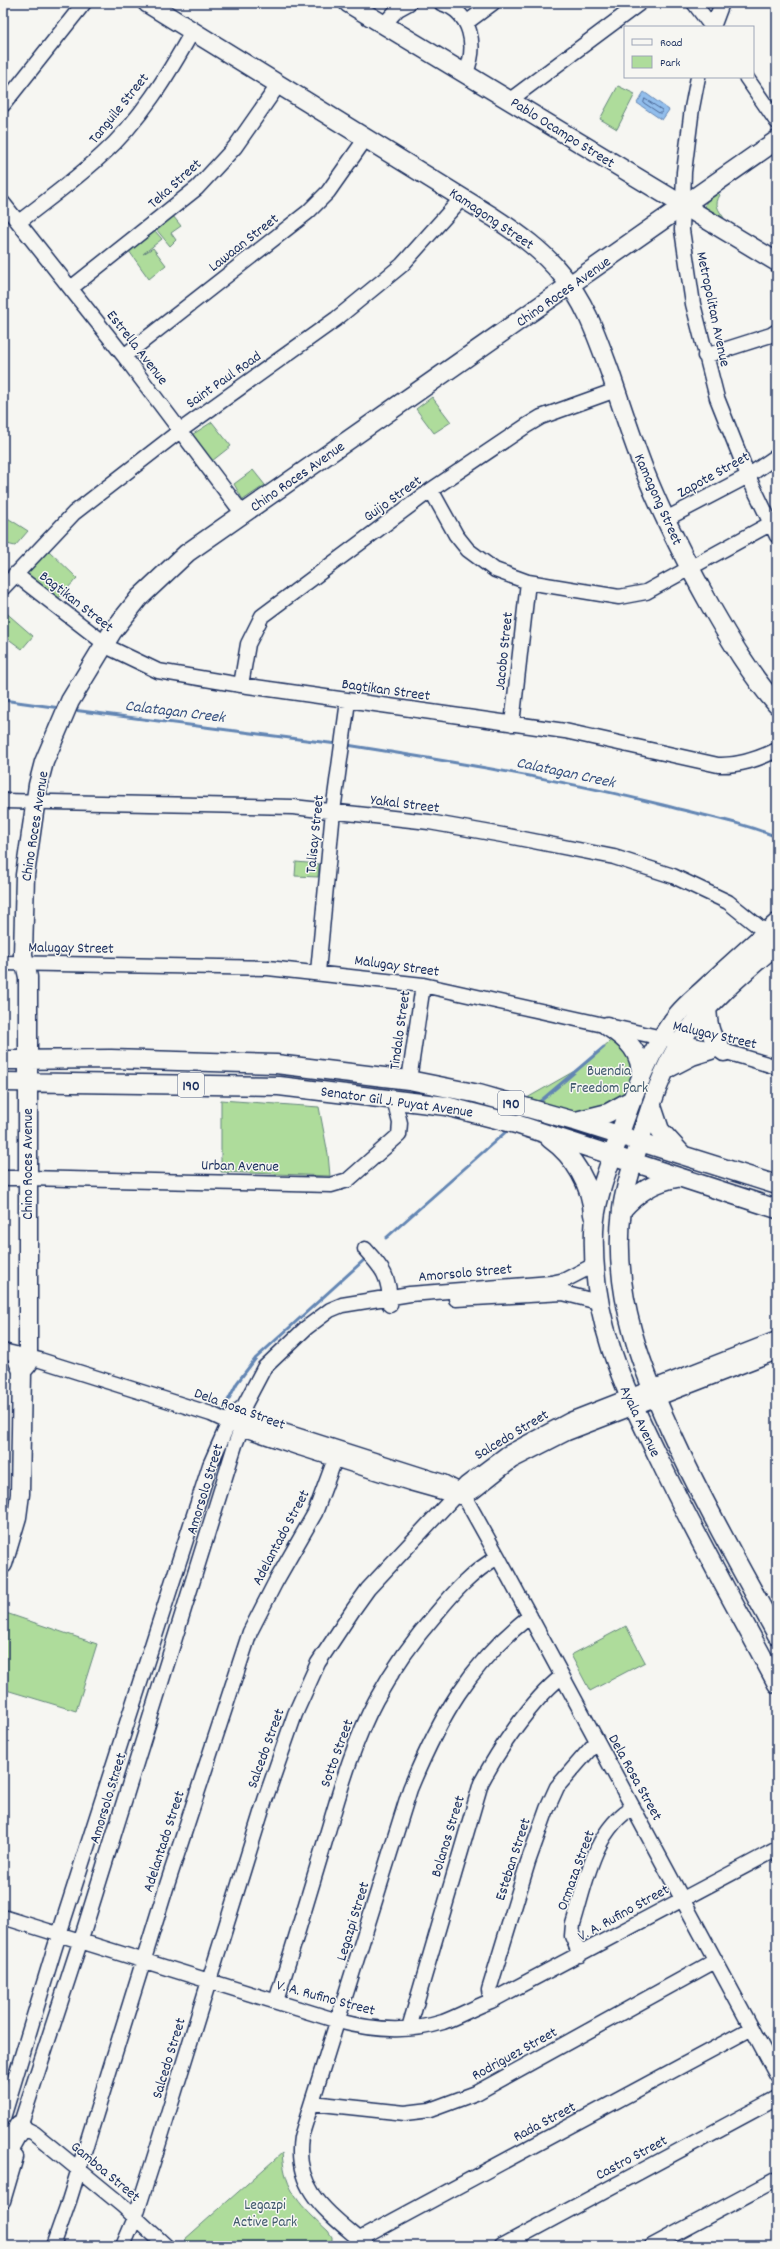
<svg xmlns="http://www.w3.org/2000/svg" width="780" height="2249" font-family="Dekko,sans-serif">
  <style>
    .green { fill: #aedc9b; stroke: #64867c }
    .water { fill: #92beec; stroke: #6285b3 }
    .lines { fill: none; stroke-linecap: round; stroke-linejoin: round }
    .shore { stroke: #4b6897; stroke-width: 1 }
    .stream { stroke: #6285b3; stroke-width: 3 }
    .minor-casing { stroke: #1b2f5e; stroke-width: 17 }
    .major-casing { stroke: #1b2f5e; stroke-width: 21 }
    .highway-casing { stroke: #1b2f5e; stroke-width: 24 }
    .minor { stroke: #f6f6f2; stroke-width: 14 }
    .major { stroke: #f6f6f2; stroke-width: 18 }
    .highway { stroke: #f6f6f2; stroke-width: 21 }
    .labels { text-anchor: middle; stroke-width: 3; stroke-linejoin: round; paint-order: stroke }
    .shield { fill: #f6f6f2; stroke: #5d6b8a; stroke-width: 1 }
    .shield-label { font-size: 14px; font-weight: bold; fill: #1b2f5e }
    .street-label { font-size: 15px; fill: #1b2f5e; stroke: #f6f6f2 }
    .park-label { font-size: 15px; fill: #405a6d; stroke: #f6f6f2 }
    .water-label { font-size: 16px; font-style: italic; fill: #395382; stroke: #f6f6f2 }
  </style>
  <rect width="100%" height="100%" fill="#f6f6f2"/>
  <filter id="ink" filterUnits="userSpaceOnUse"><feTurbulence type="fractalNoise" baseFrequency=".025" numOctaves="2"/><feDisplacementMap in="SourceGraphic" scale="8" xChannelSelector="R" yChannelSelector="G"/><feConvolveMatrix kernelMatrix="1 2 1 2 8 2 1 2 1" color-interpolation-filters="sRGB"/></filter>
  <g filter="url(#ink)">
    <path class="green" d="M618,86l17,8 -18,35 -17,-10z
      M718,193l2,2c-6,10 -2,14 4,23l-18,-10 -1,-3 2,-4z
      M173,216l8,10 -10,7 5,7 -6,6 -14,-17z
      M155,231l7,8 -19,15 10,-6 13,17 -17,14 -20,-28z
      M432,397l19,25 -17,11 -18,-24z
      M212,422l19,24 -19,15 -22,-25z
      M253,470l12,15 -22,15 -9,-16z
      M3,515l25,16 -13,15 -12,-3z
      M47,549l30,29 -21,23 -29,-27z
      M3,610l30,26 -11,13 -19,-14z
      M296,862l23,2 -1,13 -23,-1z
      M617,1035l18,15 -2,47 -21,12 -41,4 -44,-15 51,-29z
      M221,1100l98,7 9,47 2,22 -109,-4z
      M3,1612l94,32 -21,67 -73,-22z
      M626,1626l19,36 -55,29 -19,-36z
      M282,2153c3,39 19,53 46,78l4,6v9h-142l-6,-6z"/>
    <path class="water" d="M644,92l25,18 -7,10 -25,-17z"/>
    <g class="lines">
      <path class="shore" d="M645,99l17,11v3h-3l-15,-10z"/>
      <path class="stream" d="M3,700l57,8
        M73,710l264,34
        M347,745c107,17 212,34 316,60 38,10 78,17 114,32
        M537,1104l67,-57
        M386,1238l123,-109
        M221,1414l16,-31 19,-25 108,-98"/>
      <g class="minor-casing">
        <path id="minor" d="M441,3c31,9 36,44 25,69
          M694,3l18,24
          M466,23l27,-20
          M384,24l14,-15 11,-6
          M713,27l9,-24
          M698,77l-6,31 -8,64 -2,58 11,74 24,94 31,78 29,60
          M746,77l31,45
          M510,100l130,-97
          M3,105l81,-102
          M3,203l121,153 119,158
          M19,222c28,-22 57,-43 83,-67 38,-34 66,-80 90,-123
          M71,288l126,-100 38,-41 44,-63
          M124,356l184,-144 20,-20 38,-54
          M705,356l66,-21 6,-4
          M431,490l25,45 12,15 27,20 33,12 91,15 27,-5 124,-68
          M666,519l82,-43 29,-20
          M15,574l97,75 46,22 83,14 324,46 153,34c21,1 40,-6 59,-15
          M3,588l71,-75 107,-83 155,-111 66,-54 60,-67
          M241,685l7,-41 14,-28 169,-126 95,-64 15,-9 75,-27
          M512,724l16,-142
          M3,801l290,6 136,15 79,14 106,21 59,19 55,26 46,37
          M3,963l265,5 155,17 307,68 47,14
          M318,972l15,-161 15,-110
          M409,1080l14,-95
          M3,1178h14
          M26,1178l305,7 17,-5 51,-45 1,-12 -6,-24
          M365,1249c18,20 25,28 25,56
          M456,1299l107,-6 35,9
          M3,1351l37,9 171,54 30,14 56,19 113,36 50,14 14,-6 38,-30 55,-28 210,-81
          M233,1415l210,67 17,9 4,5 34,61 279,518
          M3,1917l335,104c34,9 71,12 105,1 16,-6 32,-15 48,-21l286,-152
          M580,1955l-8,-19 1,-12c13,-41 20,-93 60,-117
          M276,2001c18,-56 35,-113 52,-170 13,-44 26,-90 48,-131 17,-31 37,-60 60,-86 18,-22 37,-43 62,-57
          M491,2001l-2,-11 39,-128 19,-53 10,-22 40,-46
          M409,2028l72,-245c18,-34 50,-82 80,-106
          M312,2103l93,10 25,-3 46,-17 239,-132
          M3,2118l51,-168 156,-485 19,-43 4,-7 11,-9 20,-38 42,-40 24,-18 12,-5 68,-11 141,-11 14,-3 29,-15
          M20,2126l14,7 89,73 43,40
          M20,2135v-9l65,-199 150,-482 10,-26v-8
          M3,2201l13,-44
          M53,2246l16,-45 97,-313 84,-256 25,-49 40,-70 20,-54
          M123,2246l12,-28 18,-56 112,-362 30,-86 23,-51 35,-53 15,-21 98,-105 40,-30 64,-34 207,-81
          M354,2246l6,-7 35,-19 357,-192
          M367,2246c-36,-32 -74,-54 -66,-109l109,-348c29,-70 59,-125 120,-173
          M502,2246l275,-148
          M652,2246l125,-67"/>
      </g>
      <g class="major-casing">
        <path id="major" d="M147,3l346,214c26,17 50,34 69,58 24,28 35,62 48,97 11,33 22,67 35,100 18,45 41,90 65,133 20,35 40,69 67,100
          M348,3l429,259
          M777,923c-23,20 -45,40 -68,61 -10,10 -22,19 -31,30 -27,33 -43,76 -57,116 -10,32 -26,67 -27,101 -3,89 28,152 66,230 36,76 78,149 117,223
          M777,944c-31,27 -64,54 -89,87 -23,30 -37,71 -47,107 -7,23 -16,47 -19,71 -11,85 20,162 55,236 30,65 66,127 100,190
          M707,1007c1,19 3,31 17,45
          M607,1026c21,14 35,26 34,53
          M3,1060l108,-1 165,5 133,16 70,14 95,27 203,64
          M667,1069l25,-13 19,-6
          M3,1082l276,4 167,20 70,18 261,85
          M652,1106l8,24 21,23
          M576,1121l32,-8 25,-14
          M550,1139c24,17 42,47 43,76
          M622,1210c16,-18 32,-28 55,-32
          M22,1371l6,-7v-387l-5,-22 2,-80 13,-90 6,-23 26,-61 42,-69 27,-34 48,-45 590,-413
          M3,1564l14,-47 3,-23 2,-123 -4,-10"/>
      </g>
      <g class="highway-casing">
        <path id="highway" d="M3,2168l7,-24 10,-18"/>
      </g>
      <use href="#minor" class="minor"/>
      <use href="#major" class="major"/>
      <use href="#highway" class="highway"/>
    </g>
  </g>
  <g class="labels">
    <g class="shield">
      <rect x="178" y="1073" width="26" height="24" rx="3"/>
      <rect x="498" y="1091" width="26" height="24" rx="3"/>
    </g>
    <g class="shield-label">
      <text x="191" y="1090">190</text>
      <text x="511" y="1108">190</text>
    </g>
    <g class="street-label">
      <text transform="translate(118 108) rotate(-51)" y="5">Tanguile Street</text>
      <text transform="translate(563 132) rotate(32)" y="5">Pablo Ocampo Street</text>
      <text transform="translate(174 183) rotate(-42)" y="5">Teka Street</text>
      <text transform="translate(492 218) rotate(34)" y="5">Kamagong Street</text>
      <text transform="translate(243 242) rotate(-38)" y="5">Lawaan Street</text>
      <text transform="translate(563 291) rotate(-35)" y="5">Chino Roces Avenue</text>
      <text transform="translate(714 309) rotate(78)" y="5">Metropolitan Avenue</text>
      <text transform="translate(138 347) rotate(52)" y="5">Estrella Avenue</text>
      <text transform="translate(223 379) rotate(-35)" y="5">Saint Paul Road</text>
      <text transform="translate(713 474) rotate(-29)" y="5">Zapote Street</text>
      <text transform="translate(297 476) rotate(-35)" y="5">Chino Roces Avenue</text>
      <text transform="translate(392 498) rotate(-36)" y="5">Guijo Street</text>
      <text transform="translate(659 499) rotate(66)" y="5">Kamagong Street</text>
      <text transform="translate(77 601) rotate(38)" y="5">Bagtikan Street</text>
      <text transform="translate(503 651) rotate(-84)" y="5">Jacobo Street</text>
      <text transform="translate(386 689) rotate(8)" y="5">Bagtikan Street</text>
      <text transform="translate(405 803) rotate(7)" y="5">Yakal Street</text>
      <text transform="translate(34 826) rotate(-81)" y="5">Chino Roces Avenue</text>
      <text transform="translate(314 834) rotate(-84)" y="5">Talisay Street</text>
      <text transform="translate(71 947) rotate(1)" y="5">Malugay Street</text>
      <text transform="translate(397 965) rotate(8)" y="5">Malugay Street</text>
      <text transform="translate(399 1030) rotate(-82)" y="5">Tindalo Street</text>
      <text transform="translate(715 1034) rotate(13)" y="5">Malugay Street</text>
      <text transform="translate(397 1101) rotate(8)" y="5">Senator Gil J. Puyat Avenue</text>
      <text transform="translate(27 1164) rotate(-90)" y="5">Chino Roces Avenue</text>
      <text transform="translate(240 1165) rotate(1)" y="5">Urban Avenue</text>
      <text transform="translate(465 1272) rotate(-5)" y="5">Amorsolo Street</text>
      <text transform="translate(240 1408) rotate(20)" y="5">Dela Rosa Street</text>
      <text transform="translate(641 1421) rotate(65)" y="5">Ayala Avenue</text>
      <text transform="translate(511 1434) rotate(-31)" y="5">Salcedo Street</text>
      <text transform="translate(204 1489) rotate(-73)" y="5">Amorsolo Street</text>
      <text transform="translate(280 1537) rotate(-62)" y="5">Adelantado Street</text>
      <text transform="translate(265 1748) rotate(-70)" y="5">Salcedo Street</text>
      <text transform="translate(336 1753) rotate(-70)" y="5">Sotto Street</text>
      <text transform="translate(636 1777) rotate(61)" y="5">Dela Rosa Street</text>
      <text transform="translate(107 1798) rotate(-73)" y="5">Amorsolo Street</text>
      <text transform="translate(447 1836) rotate(-73)" y="5">Bolanos Street</text>
      <text transform="translate(163 1841) rotate(-72)" y="5">Adelantado Street</text>
      <text transform="translate(512 1859) rotate(-72)" y="5">Esteban Street</text>
      <text transform="translate(575 1870) rotate(-70)" y="5">Ormaza Street</text>
      <text transform="translate(623 1912) rotate(-29)" y="5">V. A. Rufino Street</text>
      <text transform="translate(352 1921) rotate(-73)" y="5">Legazpi Street</text>
      <text transform="translate(326 1997) rotate(15)" y="5">V. A. Rufino Street</text>
      <text transform="translate(514 2053) rotate(-29)" y="5">Rodriguez Street</text>
      <text transform="translate(168 2058) rotate(-73)" y="5">Salcedo Street</text>
      <text transform="translate(544 2121) rotate(-28)" y="5">Rada Street</text>
      <text transform="translate(631 2157) rotate(-28)" y="5">Castro Street</text>
      <text transform="translate(106 2171) rotate(40)" y="5">Gamboa Street</text>
    </g>
    <g class="park-label">
      <text x="609" y="1075">Buendia<tspan x="609" dy="17">Freedom Park</tspan></text>
      <text x="265" y="2209">Legazpi<tspan x="265" dy="17">Active Park</tspan></text>
    </g>
    <g class="water-label">
      <text transform="translate(175 710) rotate(7)" y="6">Calatagan Creek</text>
      <text transform="translate(566 771) rotate(12)" y="6">Calatagan Creek</text>
    </g>
  </g>
  <rect width="780" height="2249" fill="none" stroke="#f6f6f2" stroke-width="16"/>
  <rect x="8" y="8" width="764" height="2233" fill="none" stroke="#1b2f5e" stroke-width="1.5" filter="url(#ink)"/>
  <rect x="624" y="26" width="130" height="52" fill="#f6f6f2" stroke="#9ea6b7"/>
  <rect x="632" y="39" width="20" height="6" fill="#f6f6f2" stroke="#9ea6b7"/>
  <text x="660" y="46" font-size="12" fill="#1b2f5e">Road</text>
  <rect x="632" y="56" width="20" height="12" fill="#aedc9b" stroke="#9ea6b7"/>
  <text x="660" y="66" font-size="12" fill="#1b2f5e">Park</text>
</svg>
